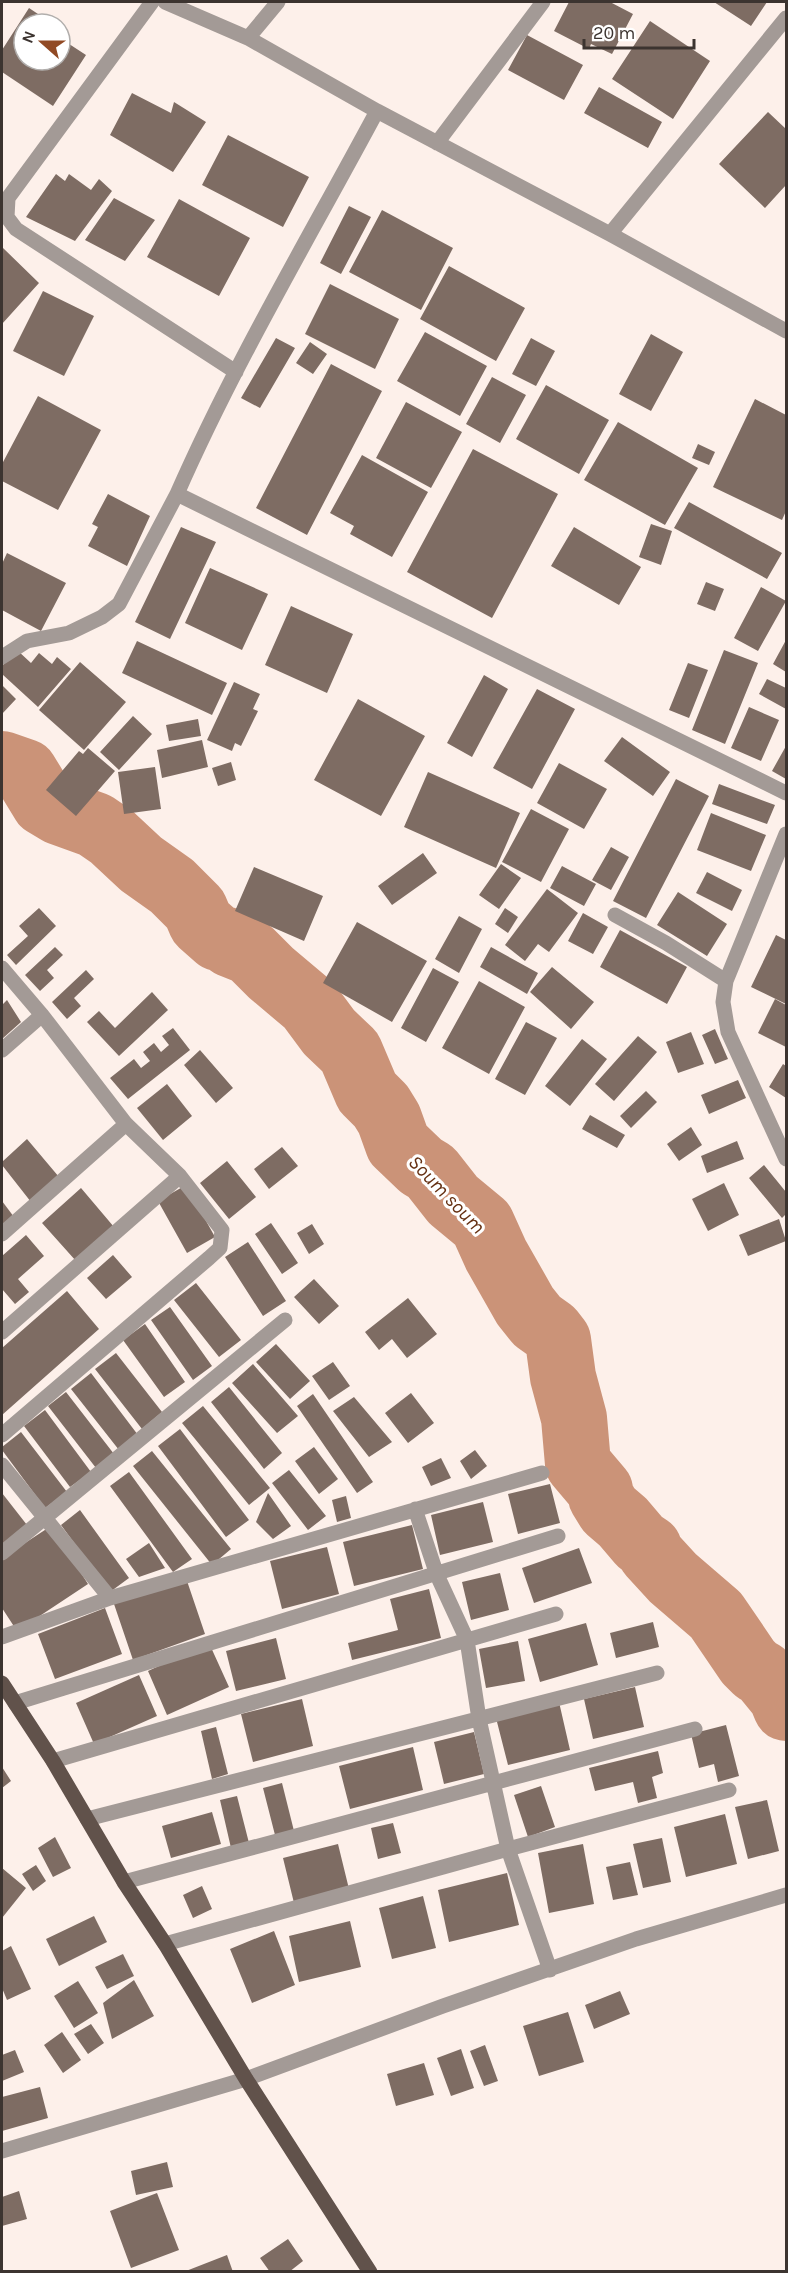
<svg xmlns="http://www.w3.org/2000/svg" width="788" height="2273" font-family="Karla,sans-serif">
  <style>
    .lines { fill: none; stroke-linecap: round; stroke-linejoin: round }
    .river { stroke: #cb9378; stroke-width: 66 }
    .building { fill: #7e6c63 }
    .street { stroke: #a39a96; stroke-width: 15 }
    .primary { stroke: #61524b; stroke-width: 15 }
    .labels { text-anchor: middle; stroke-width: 6; stroke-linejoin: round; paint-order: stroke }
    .water-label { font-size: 20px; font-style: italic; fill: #653012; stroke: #fff }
  </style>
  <rect width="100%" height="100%" fill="#fdf0ea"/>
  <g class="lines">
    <path class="river" d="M2,764l23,8 19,31 15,9 36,13 16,11 30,28 31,22 23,23 6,14 17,15 9,2 3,4 20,8 21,21 38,32 20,27 21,20 17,40 14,14 8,13 9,25 23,22 10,6 22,28 29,24 14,31 29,51 12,15 14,10 7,9 5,37 11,41 4,46 22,26 1,7 8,13 14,12 17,20 9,6 2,6 22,24 43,37 32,47 8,8 7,4 18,22 5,12"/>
  </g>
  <path class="building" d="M569,2h41l23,12 -21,40 -21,-10 -2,5 -35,-18z
    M714,2h53l-16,24z
    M29,8l24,16h-29v36h36v-32l8,5 -5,7 23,15 -33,51 -51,-34v-22z
    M650,21l60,40 -37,58 -61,-40z
    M527,35l56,30 -19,35 -56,-30z
    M599,87l63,35 -14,26 -64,-35z
    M132,93l39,20 3,-11 32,20 -33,50 -63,-37z
    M768,112l18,17v56l-21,23 -46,-44z
    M228,135l81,42 -26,50 -81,-42z
    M56,174l9,7 4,-7 22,16 8,-11 13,12 -37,50 -49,-24z
    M114,198l41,22 -30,41 -40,-21z
    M179,199l71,39 -31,58 -72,-39z
    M349,206l22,11 -30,57 -21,-11z
    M382,210l71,38 -32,62 -72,-38z
    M2,247l37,36 -37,41z
    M449,266l76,42 -29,53 -76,-42z
    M330,284l69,35 -24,50 -70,-35z
    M43,291l51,25 -30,60 -51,-25z
    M425,332l62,34 -27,50 -63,-35z
    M651,334l32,18 -32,59 -32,-17z
    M276,338l19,10 -35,60 -19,-10z
    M531,338l24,13 -19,35 -24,-12z
    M310,342l17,12 -14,20 -17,-11z
    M331,364l51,27 -75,144 -51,-27z
    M492,377l34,18 -26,48 -34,-19z
    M546,385l63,35 -30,54 -63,-35z
    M38,396l63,34 -43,80 -56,-29v-17z
    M755,399l31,16v96l-4,9 -69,-33z
    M406,402l56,30 -31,56 -55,-30z
    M618,422l80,46 -33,57 -81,-45z
    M698,444l17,8 -6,13 -17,-7z
    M473,449l85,45 -66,124 -85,-46z
    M362,455l66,37 -36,65 -42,-23 4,-8 -24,-13z
    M108,494l42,22 -23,50 -39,-20 10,-19 -6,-3z
    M689,502l93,51 -15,26 -93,-51z
    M651,524l21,7 -11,34 -22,-8z
    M181,527l35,15 -46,97 -35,-17z
    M574,527l67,40 -22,38 -68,-39z
    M7,553l59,30 -25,48 -39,-21v-46z
    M210,568l58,26 -26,56 -57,-27z
    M706,582l18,7 -9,22 -18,-7z
    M761,587l25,14 -28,50 -24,-13z
    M291,606l62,28 -26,59 -62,-28z
    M786,640v32l-13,-8z
    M137,641l90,42 -15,32 -90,-42z
    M17,650l14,13 8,-10 13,11 5,-7 14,12 -33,38 -36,-33v-8z
    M724,650l34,13 -33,81 -33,-14z
    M80,662l46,40 -42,48 -45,-40z
    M688,663l20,7 -19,48 -20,-8z
    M484,675l24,14 -36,68 -25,-14z
    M767,679l19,9v21l-27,-15z
    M234,682l26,12 -7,15 5,2 -17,35 -6,-3 -3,8 -25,-11z
    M2,685l14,14 -14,15z
    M537,689l38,20 -43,80 -39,-21z
    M358,699l67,37 -44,80 -67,-36z
    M749,707l30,13 -18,41 -30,-13z
    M133,716l19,18 -33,36 -19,-18z
    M198,719l3,17 -32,5 -3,-16z
    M622,737l48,35 -17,24 -49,-35z
    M202,740l6,27 -46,11 -5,-28z
    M786,746v33l-14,-8z
    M88,748l27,23 -39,45 -30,-26 33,-39 4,3z
    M231,762l5,18 -18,6 -6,-18z
    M559,763l48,26 -23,40 -47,-26z
    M155,767l6,42 -37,5 -6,-42z
    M428,772l92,41 -24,55 -92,-41z
    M676,779l33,17 -63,122 -33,-17z
    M719,784l56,21 -8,19 -55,-20z
    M531,809l38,20 -28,53 -39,-20z
    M711,813l55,22 -15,36 -54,-21z
    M611,847l18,10 -18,33 -19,-10z
    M423,853l14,20 -45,32 -14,-19z
    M501,864l20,14 -22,31 -20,-14z
    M562,866l34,18 -12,22 -34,-18z
    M254,867l69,29 -19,45 -69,-30z
    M707,872l35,18 -10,21 -36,-18z
    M547,889l31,24 -29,39 -11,-8 -13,17 -20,-16z
    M678,892l49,32 -20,32 -50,-31z
    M39,908l17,18 -40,39 -9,-10 21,-19 -9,-10z
    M505,908l13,9 -10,16 -13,-9z
    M583,913l25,14 -15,27 -25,-13z
    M459,916l23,13 -23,44 -24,-14z
    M357,922l70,39 -35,61 -69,-39z
    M620,930l67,37 -20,37 -67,-37z
    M776,935l10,5v64l-35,-17z
    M55,947l8,8 -16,15 7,8 -14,13 -15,-16z
    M491,947l47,26 -11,21 -47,-27z
    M552,967l42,35 -23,27 -41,-37z
    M433,968l26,14 -33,60 -25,-14z
    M86,970l8,9 -20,19 7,8 -14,13 -15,-17z
    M479,981l46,26 -36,67 -47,-26z
    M152,992l16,18 -49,46 -32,-34 12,-11 16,17z
    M775,999l11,6v42l-28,-14z
    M7,1000l14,22 -19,17v-34z
    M526,1022l31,16 -32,57 -30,-16z
    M173,1028l17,22 -62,49 -18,-21 24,-19 7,9 9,-7 -7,-9 11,-9 7,9 8,-7 -7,-9z
    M715,1029l13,30 -13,5 -13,-29z
    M691,1032l13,32 -26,9 -12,-31z
    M638,1036l19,16 -43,49 -19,-17z
    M582,1039l25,20 -37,47 -25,-20z
    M200,1050l33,38 -17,15 -32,-38z
    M783,1064l3,2v32l-17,-11z
    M738,1080l8,18 -37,16 -8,-19z
    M167,1084l25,32 -29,24 -26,-32z
    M646,1091l11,11 -26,26 -11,-12z
    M590,1115l35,20 -8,13 -35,-19z
    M691,1127l11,18 -23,16 -12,-17z
    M27,1139l32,38 -28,25 -29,-37v-3z
    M737,1141l7,18 -37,14 -6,-17z
    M282,1147l16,19 -29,23 -15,-20z
    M227,1161l29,36 -27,22 -29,-36z
    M764,1165l22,27v22l-4,4 -33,-40z
    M724,1183l15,32 -31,16 -16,-32z
    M186,1185l29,52 -28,16 -29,-52z
    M81,1188l33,39 -38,34 -34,-38z
    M2,1201l12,16 -12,11z
    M779,1219l7,22 -38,15 -9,-21z
    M271,1223l27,40 -16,11 -27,-40z
    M312,1224l12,20 -15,10 -12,-21z
    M26,1235l18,21 -26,23 11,13 -14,12 -13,-15v-33z
    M248,1242l38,59 -23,15 -38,-59z
    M113,1255l19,22 -26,22 -19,-21z
    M314,1279l25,27 -20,18 -25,-27z
    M196,1283l45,57 -22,17 -45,-57z
    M67,1291l32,38 -97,86v-67z
    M408,1298l29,36 -30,24 -15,-19 -13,11 -14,-18z
    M170,1307l42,59 -19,14 -42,-60z
    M145,1324l40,58 -21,15 -41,-57z
    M276,1344l34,37 -20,18 -34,-37z
    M116,1353l46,59 -20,17 -47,-60z
    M333,1362l17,24 -21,14 -17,-24z
    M253,1364l45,52 -21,17 -45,-50z
    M91,1373l47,62 -19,15 -48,-61z
    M229,1387l53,66 -18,16 -53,-67z
    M66,1392l48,62 -18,14 -48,-62z
    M411,1393l23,30 -26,20 -23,-30z
    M313,1394l60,88 -16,11 -60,-87z
    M354,1397l38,45 -23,15 -36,-46z
    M203,1406l67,82 -21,17 -67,-82z
    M45,1410l46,62 -21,15 -46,-61z
    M180,1429l69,91 -23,17 -68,-91z
    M21,1432l46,60 -22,16 -43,-58v-3z
    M314,1447l24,32 -19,15 -24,-33z
    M475,1450l12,16 -16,13 -11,-18z
    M152,1451l79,98 -19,16 -79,-99z
    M441,1458l10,20 -20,8 -9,-19z
    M289,1470l37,46 -18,14 -36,-47z
    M129,1472l63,87 -19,13 -63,-86z
    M550,1484l10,39 -42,11 -10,-40z
    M2,1493l25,32 -25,20z
    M268,1493l23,33 -18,13 -17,-17z
    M346,1496l5,22 -14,4 -5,-22z
    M483,1502l10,40 -53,13 -9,-40z
    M80,1510l49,68 -19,14 -49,-67z
    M412,1525l11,44 -69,17 -11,-44z
    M51,1526l37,58 -71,47 -15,-23v-50z
    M149,1543l16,25 -26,9 -13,-18z
    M327,1547l12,47 -57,15 -12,-48z
    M579,1548l13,35 -58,20 -12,-35z
    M500,1573l9,37 -38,10 -9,-38z
    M186,1578l19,56 -72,26 -19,-56z
    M429,1589l12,49 -89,22 -4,-17 50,-13 -8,-31z
    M105,1608l17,46 -67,25 -17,-45z
    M653,1622l6,25 -43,11 -6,-25z
    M586,1623l12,42 -58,17 -12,-43z
    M276,1638l10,41 -50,12 -10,-40z
    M518,1641l7,40 -39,7 -7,-39z
    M209,1643l20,44 -62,28 -19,-44z
    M139,1675l18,41 -63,28 -18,-41z
    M635,1687l9,40 -51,12 -9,-40z
    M302,1699l11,47 -60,16 -12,-48z
    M559,1702l11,48 -62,15 -12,-47z
    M726,1725l13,51 -21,6 -4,-18 -15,4 -8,-34z
    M216,1727l12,47 -16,5 -11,-48z
    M474,1732l10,42 -40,10 -10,-42z
    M413,1747l10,43 -73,19 -11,-43z
    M658,1751l5,22 -11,4 5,21 -19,5 -5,-21 -38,9 -6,-23z
    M2,1767l9,14 -9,7z
    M282,1783l12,48 -19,4 -12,-47z
    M541,1786l14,41 -27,10 -14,-42z
    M237,1796l12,47 -18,5 -11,-48z
    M767,1800l12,51 -31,8 -13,-52z
    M212,1812l9,32 -50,14 -9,-32z
    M725,1814l12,50 -51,13 -12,-50z
    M393,1823l8,30 -23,6 -7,-31z
    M55,1837l16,31 -18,9 -15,-29z
    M662,1838l9,44 -28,6 -10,-44z
    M338,1844l11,45 -55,14 -11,-45z
    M583,1844l11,60 -45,9 -11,-60z
    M630,1862l8,33 -25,5 -7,-33z
    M36,1865l10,16 -13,10 -11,-17z
    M2,1868l24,20 -24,30z
    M507,1873l12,52 -70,17 -11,-52z
    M202,1886l10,23 -19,9 -10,-23z
    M423,1896l13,52 -44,11 -13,-51z
    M94,1916l13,26 -48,24 -13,-27z
    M350,1921l11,46 -62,15 -10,-46z
    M274,1931l21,54 -43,18 -22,-54z
    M11,1946l20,43 -24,11 -5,-12v-37z
    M123,1954l11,22 -27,13 -12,-22z
    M134,1980l20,36 -42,23 -9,-36z
    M78,1981l20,32 -24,15 -20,-32z
    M620,1991l10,23 -36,15 -9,-24z
    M568,2012l16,50 -45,14 -16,-50z
    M91,2024l13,19 -16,11 -14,-20z
    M62,2032l19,28 -18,13 -19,-28z
    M485,2045l13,36 -14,5 -14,-35z
    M461,2049l13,39 -23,8 -14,-38z
    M15,2050l9,22 -22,9v-26z
    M424,2063l10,32 -38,11 -9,-32z
    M40,2087l8,31 -46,13v-34z
    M167,2162l6,25 -37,8 -5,-24z
    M19,2191l8,28 -25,7v-29z
    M157,2193l22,57 -48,18 -21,-57z
    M288,2239l15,22 -14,11h-19l-10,-14z
    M227,2255l6,17h-47v-1z"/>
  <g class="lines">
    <path class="street" d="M152,2l-144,196 -1,19 9,12 220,143
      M165,2l83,36 129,73 233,123 176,97
      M248,38l30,-36
      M377,111c-68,127 -142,251 -200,383l609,299
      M437,143l106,-141
      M610,234l176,-216
      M2,657l25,-16 42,-8 33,-16 17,-13 58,-110
      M615,915l51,28 60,38 -3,21 5,30 58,127
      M2,968l40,47 84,109 54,52 42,54 -2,18 -11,10 -207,177
      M726,981l60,-147
      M2,1050l40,-35
      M2,1234l124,-110
      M2,1332l178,-156
      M2,1465l108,133
      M415,1509l22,66 30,65 12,79 29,130 42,121
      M2,1553l283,-233
      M2,1637l108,-39 432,-125
      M15,1703l543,-167
      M53,1761l503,-147
      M87,1819l570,-146
      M124,1882l571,-153
      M165,1944l343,-95 221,-59
      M2,2151l244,-72 197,-73 193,-67 150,-44"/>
    <path class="primary" d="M2,1683l51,78 71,121 41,62 81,135 124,193"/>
  </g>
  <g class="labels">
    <g class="water-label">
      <text transform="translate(447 1194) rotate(46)" y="7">Soum soum</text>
    </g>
  </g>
  <rect width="788" height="2273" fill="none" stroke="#3c3430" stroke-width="6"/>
  <g transform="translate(42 42) rotate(291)"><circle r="28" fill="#ffffff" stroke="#b1aeac" stroke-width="1.5"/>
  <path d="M0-4.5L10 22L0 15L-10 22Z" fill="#914a24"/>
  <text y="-9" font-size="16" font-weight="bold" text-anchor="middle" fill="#3c3430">N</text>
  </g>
  <path d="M584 39v9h110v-9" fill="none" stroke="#3c3430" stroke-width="3"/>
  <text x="593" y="39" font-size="18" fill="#3c3430" stroke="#ffffff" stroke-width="4.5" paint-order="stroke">20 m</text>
</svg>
